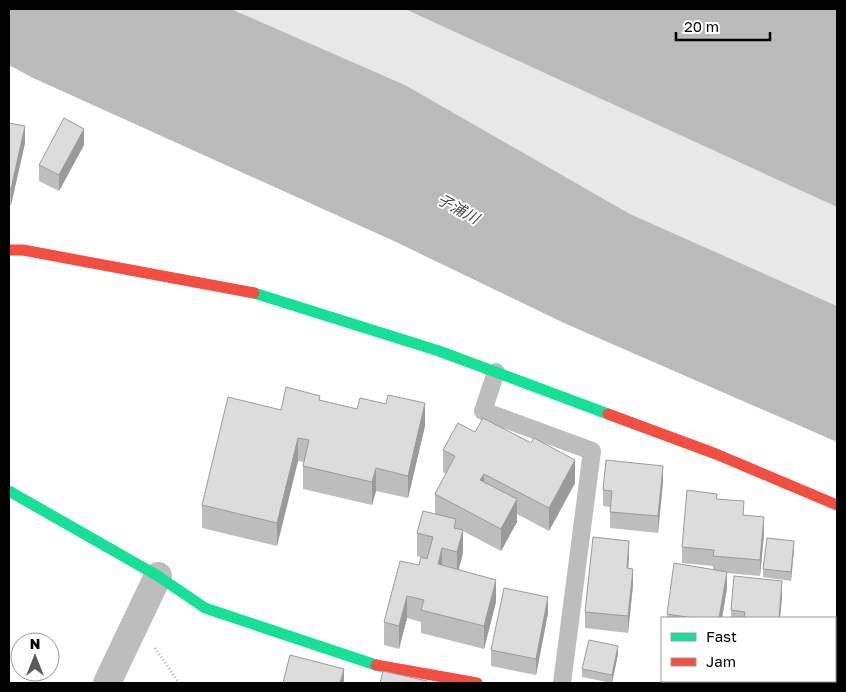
<svg xmlns="http://www.w3.org/2000/svg" width="846" height="692" font-family="'Golos Text','Noto Sans JP',sans-serif">
  <style>
    .green { fill: #e8e8e8 }
    .water { fill: #bababa }
    .lines { fill: none; stroke-linecap: round; stroke-linejoin: round }
    .path { stroke: #b8b8b8; stroke-width: 3; stroke-dasharray: 1 2.5; stroke-linecap: butt }
    .lane { stroke: #bdbdbd; stroke-width: 18 }
    .street { stroke: #bdbdbd; stroke-width: 28 }
    .fast { stroke: #16e098; stroke-width: 11 }
    .jam { stroke: #f24e42; stroke-width: 11 }
    .wall { fill: #bdbdbd }
    .shaded-wall { fill: #9a9a9a }
    .building { fill: #dcdcdc; stroke: #9a9a9a }
    .labels { text-anchor: middle; stroke-width: 4; stroke-linejoin: round; paint-order: stroke }
    .water-label { font-size: 15px; font-style: italic; fill: #3e3e3e; stroke: #fff }
  </style>
  <rect width="100%" height="100%" fill="#fff"/>
  <path class="green" d="M231,9h174l432,198v99l-207,-92 -225,-129z"/>
  <path class="water" d="M9,9h222l174,76 225,129 207,92v136l-273,-119 -168,-81 -365,-165 -22,-12z
    M405,9h432v198z"/>
  <g class="lines">
    <path class="path" d="M155,648l24,35"/>
    <path class="lane" d="M496,372l-13,39 109,40 -30,232"/>
    <path class="street" d="M835,665l2,-1
      M107,683l51,-107
      M746,683l16,-2"/>
    <path class="fast" d="M254,293l185,58 169,63
      M9,491l149,85 47,32 171,57"/>
    <path class="jam" d="M9,250h14l231,43
      M608,414l108,40 121,51
      M376,665l101,18"/>
  </g>
  <path class="wall" d="M9,123l16,20 -14,62h-2z
    M84,145l-25,46 -20,-10v-16z
    M320,400l105,26 -17,72 -32,-7 -4,14 -69,-16v-23l1,-4 -6,-1 -21,85 -75,-18v-23l79,-95z
    M443,450l132,33 -26,48 -32,-17v8l-16,29 -38,-20v22l-4,16 37,33 -12,47 -63,-16v-11l-14,-4 -8,31 -15,-4v-23l39,-64 -6,-2v-23l18,-19v-20l11,-20 -3,-2z
    M663,482l-5,51 -48,-5v-21l-7,-1v-16z
    M717,499l27,17 20,18 -4,42 -33,-3v15l-5,30h-55v-4l46,-45v-3l-31,-3v-16z
    M794,549l-3,32 -28,-4v-8z
    M629,557l-1,12 5,16 -5,48 -43,-5v-16z
    M782,597l-2,21h-49v-8z
    M548,613l-12,62 -45,-9v-16z
    M618,654l-6,29 -30,-6v-8z"/>
  <path class="shaded-wall" d="M25,126v17l-14,62v-16z
    M84,129v16l-25,46v-16z
    M425,403v23l-17,72v-22z
    M298,438v23l-21,85v-23z
    M575,460v23l-26,48v-23z
    M663,466v16l-5,51v-17z
    M376,468v23l-4,14v-23z
    M484,474v23l-4,-17z
    M517,499v23l-16,29v-22z
    M764,517v17l-4,42v-16z
    M463,530v23l-6,22v-23z
    M629,541v16l-2,28v-17z
    M794,541v8l-3,32v-9z
    M442,548v23l-4,-7z
    M633,569v16l-5,48v-17z
    M727,572v16l-5,30h-3z
    M496,580v22l-12,47v-23z
    M782,581v16l-2,21h-1z
    M407,596v22l-8,31v-23z
    M548,597v16l-12,62v-16z
    M618,646v8l-6,29v-8z
    M344,669v14h-4z"/>
  <path class="building" d="M64,118l20,11 -25,46 -20,-10z
    M9,123l16,3 -14,63 -2,-1z
    M286,387l34,9 -1,4 38,9 3,-11 26,6 2,-9 37,8 -17,73 -32,-8 -4,14 -69,-16 6,-26 -11,-2 -21,85 -75,-18 26,-108 53,13z
    M483,418l48,25 3,-5 41,22 -26,48 -65,-34 -4,6 37,19 -16,30 -66,-35 20,-38 -12,-6 15,-27 17,9z
    M606,460l57,6 -5,50 -48,-4 2,-21 -9,-1z
    M687,490l30,4 -1,5 28,2 -1,14 21,2 -4,43 -47,-4 1,-6 -32,-3z
    M423,511l33,8 -2,9 9,2 -6,22 -15,-4 -4,16 58,16 -12,46 -63,-16 3,-10 -17,-4 -8,30 -15,-4 16,-61 19,4 2,-8 6,2 6,-22 -16,-4z
    M593,537l36,4 -2,27 6,1 -5,47 -43,-4z
    M767,538l27,3 -3,31 -28,-3z
    M674,563l53,9 -8,46h-26l-26,-4z
    M734,576l48,5 -3,37h-35l1,-6 -14,-2z
    M504,588l44,9 -12,62 -45,-9z
    M589,640l29,6 -6,29 -30,-6z
    M290,655l54,14 -4,14h-57z
    M383,671l44,10 -1,2h-46z
    M835,673h2v10h-55v-2h53z"/>
  <g class="labels">
    <g class="water-label">
      <text transform="translate(458 209) rotate(29)" y="5">子浦川</text>
    </g>
  </g>
  <rect width="846" height="692" fill="none" stroke="#000000" stroke-width="20"/>
  <rect x="661" y="617" width="175" height="65" fill="#ffffff" stroke="#999999"/>
  <rect x="671" y="633" width="25" height="8" fill="#16e098" stroke="#999999"/>
  <text x="706" y="642" font-size="15" fill="#000000">Fast</text>
  <rect x="671" y="658" width="25" height="8" fill="#f24e42" stroke="#999999"/>
  <text x="706" y="667" font-size="15" fill="#000000">Jam</text>
  <g transform="translate(35 657)"><circle r="24" fill="#ffffff" stroke="#999999"/>
  <path d="M0-4L9 19L0 12L-9 19Z" fill="#595959"/>
  <text y="-8" font-size="14" font-weight="bold" text-anchor="middle" fill="#000000">N</text>
  </g>
  <path d="M676 32v8h94v-8" fill="none" stroke="#000000" stroke-width="2.5"/>
  <text x="684" y="32" font-size="15" fill="#000000" stroke="#ffffff" stroke-width="4" paint-order="stroke">20 m</text>
</svg>
